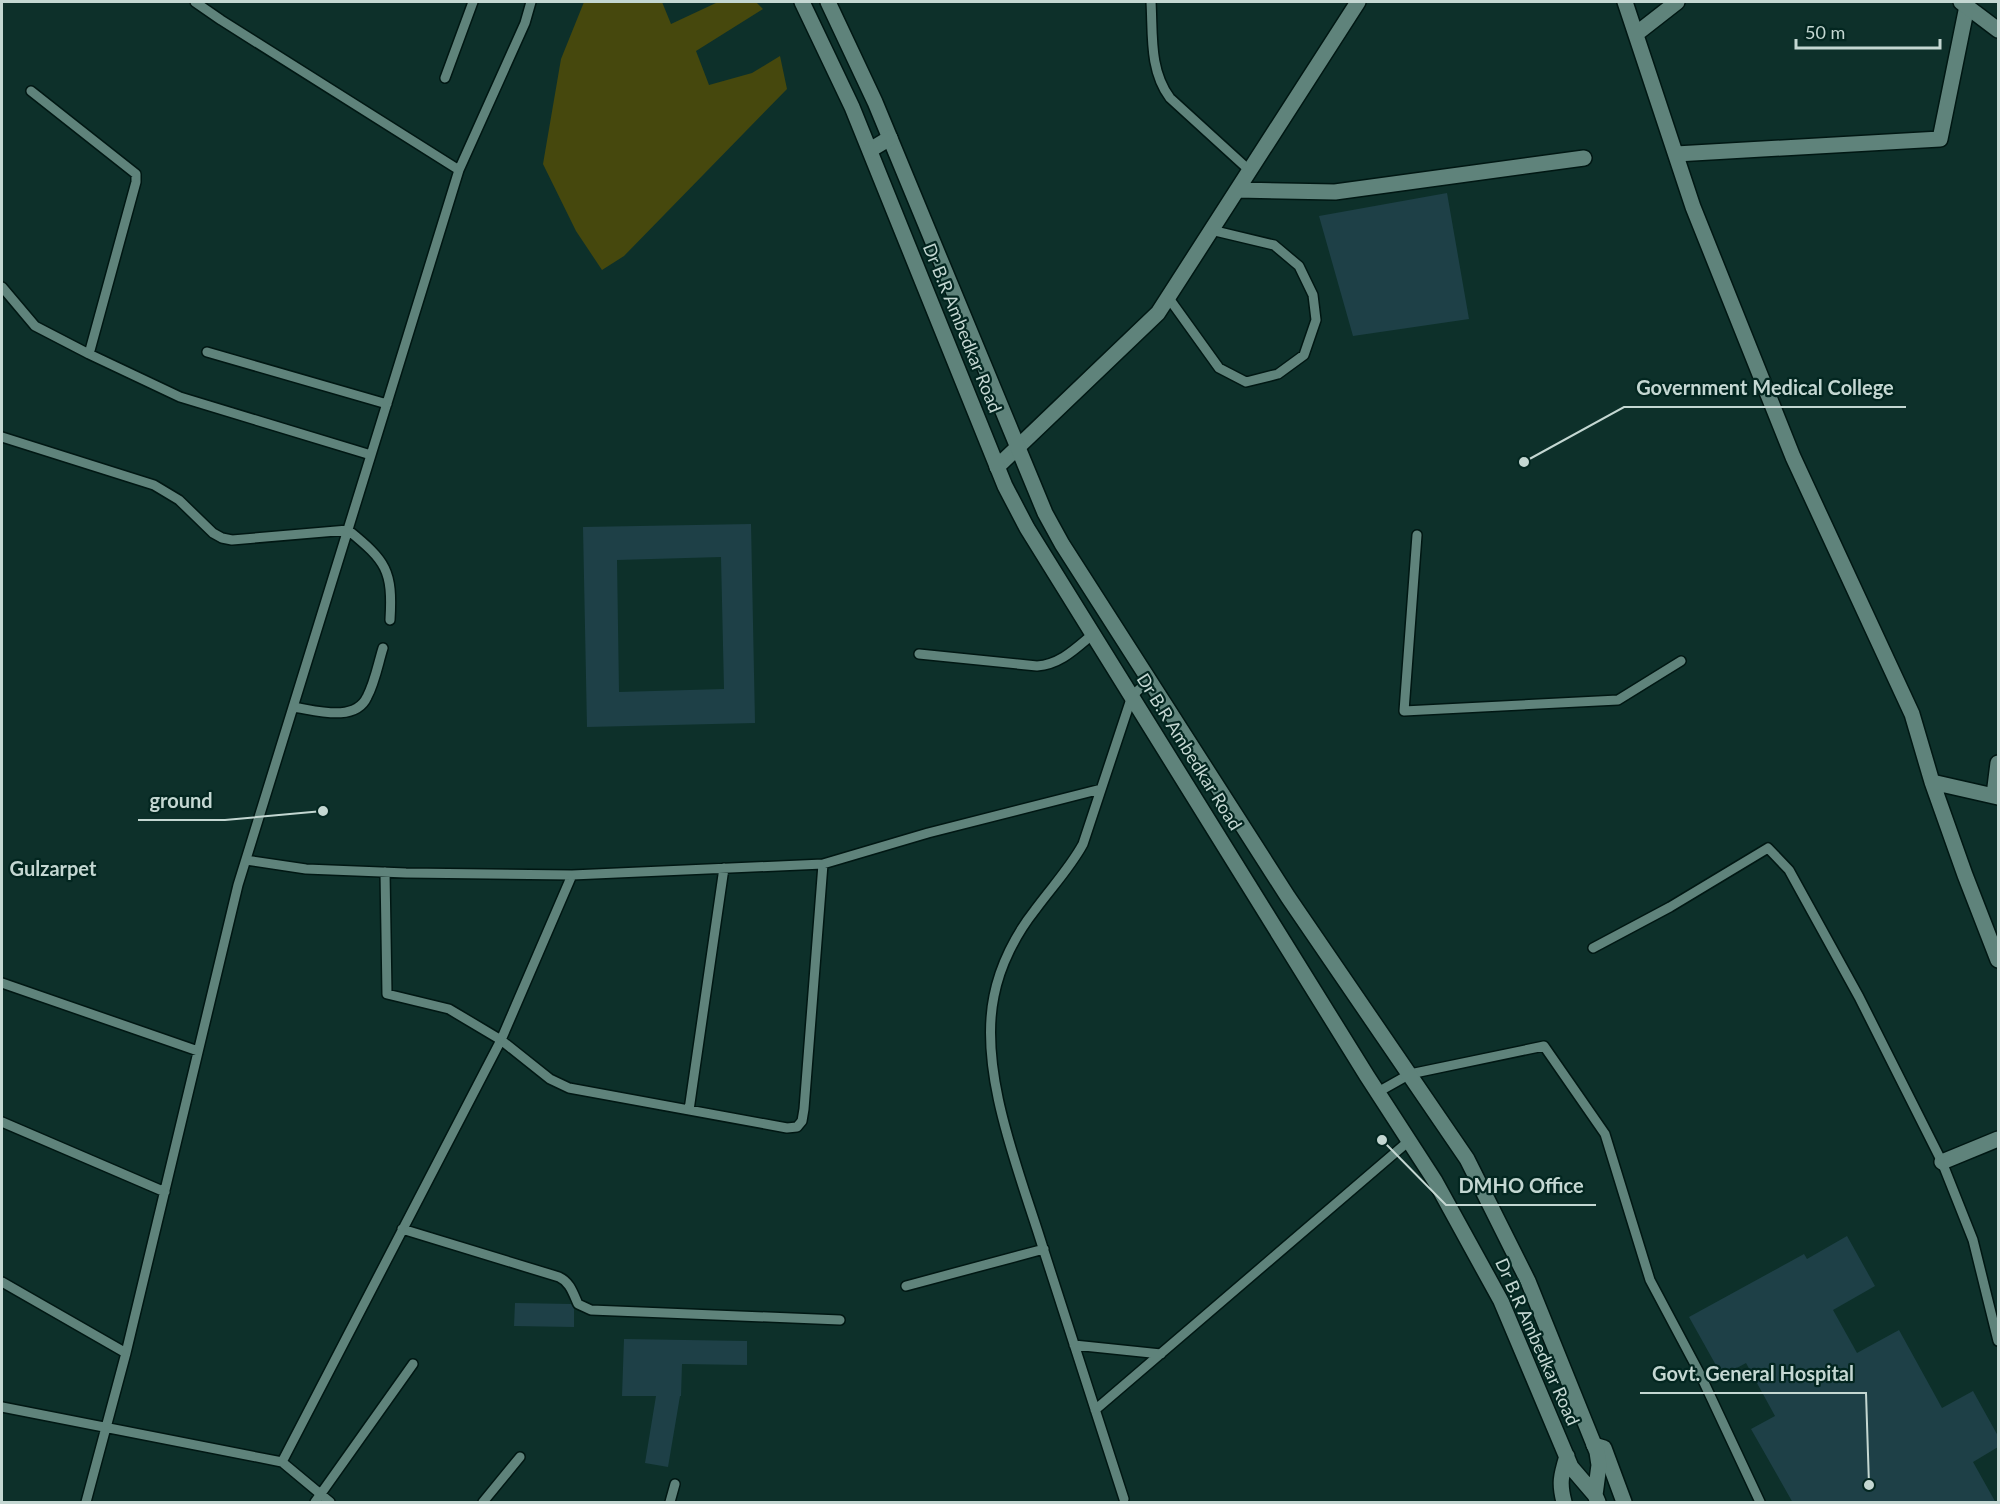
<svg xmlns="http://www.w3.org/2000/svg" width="2000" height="1504" font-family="Lato,sans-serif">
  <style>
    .green { fill: #46480d }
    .building { fill: #1e4047; fill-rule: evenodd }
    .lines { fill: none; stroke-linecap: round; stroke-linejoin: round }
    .service-casing { stroke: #001713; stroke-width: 12 }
    .minor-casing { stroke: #001713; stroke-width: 18 }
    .tertiary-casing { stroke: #001713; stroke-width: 18 }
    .secondary-casing { stroke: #001713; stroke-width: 18 }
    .service { stroke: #5f837b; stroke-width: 9 }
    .minor { stroke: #5f837b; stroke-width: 15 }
    .tertiary { stroke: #5f837b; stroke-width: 15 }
    .secondary { stroke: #5f837b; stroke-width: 15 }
    .labels { text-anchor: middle; stroke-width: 4.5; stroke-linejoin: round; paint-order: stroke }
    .street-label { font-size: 18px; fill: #c4d7d2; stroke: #032620 }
    .neighbourhood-label { font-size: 20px; font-weight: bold; fill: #c4d7d2; stroke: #032620 }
    .leader { fill: none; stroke: #c4d7d2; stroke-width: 2 }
    .callout-dot { fill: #c4d7d2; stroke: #032620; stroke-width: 2 }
    .callout-label { font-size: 20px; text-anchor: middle; font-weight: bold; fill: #c4d7d2; stroke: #032620; stroke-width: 4.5; stroke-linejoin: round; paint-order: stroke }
  </style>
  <rect width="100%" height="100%" fill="#0d302a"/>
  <path class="green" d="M584,2h78l9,22 47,-22h38l7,7 -67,42 13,34 43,-12 28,-17 7,33 -163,167 -22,14 -26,-39 -33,-67 18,-105z"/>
  <path class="building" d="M1447,193l22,126 -116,17 -34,-120z
    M751,524l4,199 -168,4 -4,-200zM721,557l3,132 -105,3 -2,-132z
    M1847,1236l28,50 -42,24 24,43 42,-23 43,78 31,-17 25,45v11l-25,15 23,41h-203l-42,-74 24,-13 -29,-53 -24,13 -33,-59 115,-63 3,5z
    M515,1303l56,1 3,5v18l-60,-1z
    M624,1339l123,2v24l-65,-1 -1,32h-1l-12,71 -23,-4 11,-67h-34z"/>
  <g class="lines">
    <g class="service-casing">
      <path id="service" d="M195,2l26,18 238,150 66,-147 6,-21
        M1151,2c2,32 -2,68 19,96l79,72
        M445,78l28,-76
        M31,91l105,83v8l-47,172
        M2,287l33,39 54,28 91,43 191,58 88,-285
        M1168,297l51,71 27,14 32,-8 26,-19 12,-35 -3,-25 -14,-29 -25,-21 -63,-15
        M207,352l180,52
        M2,437l152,48 25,15 34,33 9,5 10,2 116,-10c38,31 45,40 42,90
        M1417,535l-13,176 214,-11 63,-39
        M919,654l118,12c24,-2 39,-18 56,-32
        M293,707c22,3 62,16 74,-10 8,-15 11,-33 16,-49
        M246,860l60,9 100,4 166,2
        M385,872l2,122 62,15 52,31 49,39 19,9 218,40 10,-1 5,-6 2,-12 19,-245
        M1593,948l77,-41 98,-59 21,22 70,127 83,165 31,78 25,101
        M2,983l196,68
        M1378,1092l32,-18 134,-28 61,88 45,146 50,94 60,128
        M689,1110l35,-242
        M2,1122l163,70
        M402,1229l157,48c11,5 14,16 19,27l13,6 249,10
        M2,1282l124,71
        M906,1286l138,-37
        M1074,1345l87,9
        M2,1407l280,55 219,-422 71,-165 251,-11 105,-31 173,-44
        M1095,1410l315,-270
        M282,1462l48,40
        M1124,1499c-27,-83 -54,-167 -81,-251 -23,-75 -65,-175 -49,-252 6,-31 22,-62 41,-86 16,-22 35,-42 48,-66l49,-148 17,-16
        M86,1502l40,-149 112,-468 133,-430
        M315,1502l98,-138
        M483,1502l37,-45
        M670,1502l5,-18"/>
    </g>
    <g class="minor-casing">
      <path id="minor" d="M1625,2l68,205 100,250 119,257 20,68 33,93 33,85
        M1636,34l41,-32
        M1676,154l264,-15 27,-133
        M1237,190l98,2 249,-34
        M997,467l161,-154 200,-311
        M1932,782l66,15
        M1994,795l4,-32
        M1942,1162l56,-23
        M1594,1445l10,3 20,54"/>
    </g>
    <g class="tertiary-casing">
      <path id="tertiary" d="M802,2l50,105 153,379 22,42 340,548 68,105 66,120 70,166 24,28 3,7
        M828,2l47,100 170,411 17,31 226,353 179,262 61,122 69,171 2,13 -4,30
        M1961,2l37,28
        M1564,1502c-5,-19 -3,-26 3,-46"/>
    </g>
    <g class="secondary-casing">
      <path id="secondary" d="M870,150l20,-12"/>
    </g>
    <use href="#service" class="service"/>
    <use href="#minor" class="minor"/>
    <use href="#tertiary" class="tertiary"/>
    <use href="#secondary" class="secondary"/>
  </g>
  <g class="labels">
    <g class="street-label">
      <text transform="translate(962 328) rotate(68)" y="6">Dr B.R Ambedkar Road</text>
      <text transform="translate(1189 752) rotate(58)" y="6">Dr B.R Ambedkar Road</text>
      <text transform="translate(1537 1342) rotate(66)" y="6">Dr B.R Ambedkar Road</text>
    </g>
    <g class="neighbourhood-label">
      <text x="53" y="876">Gulzarpet</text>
    </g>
  </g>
  <path class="leader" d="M1524 462L1624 407H1906M323 811L225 820H138M1382 1140L1446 1205H1596M1869 1485L1866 1393H1640"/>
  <g class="callout-dot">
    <circle cx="1524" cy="462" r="6"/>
    <circle cx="323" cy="811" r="6"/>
    <circle cx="1382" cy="1140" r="6"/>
    <circle cx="1869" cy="1485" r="6"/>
  </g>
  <g class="callout-label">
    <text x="1765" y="395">Government Medical College</text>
    <text x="181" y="808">ground</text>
    <text x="1521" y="1193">DMHO Office</text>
    <text x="1753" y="1381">Govt. General Hospital</text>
  </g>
  <rect width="2000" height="1504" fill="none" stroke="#c4d7d2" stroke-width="6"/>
  <path d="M1796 39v9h144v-9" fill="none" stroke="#c4d7d2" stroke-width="3"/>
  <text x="1805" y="39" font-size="18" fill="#c4d7d2" stroke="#032620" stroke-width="4.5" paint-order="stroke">50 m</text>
</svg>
